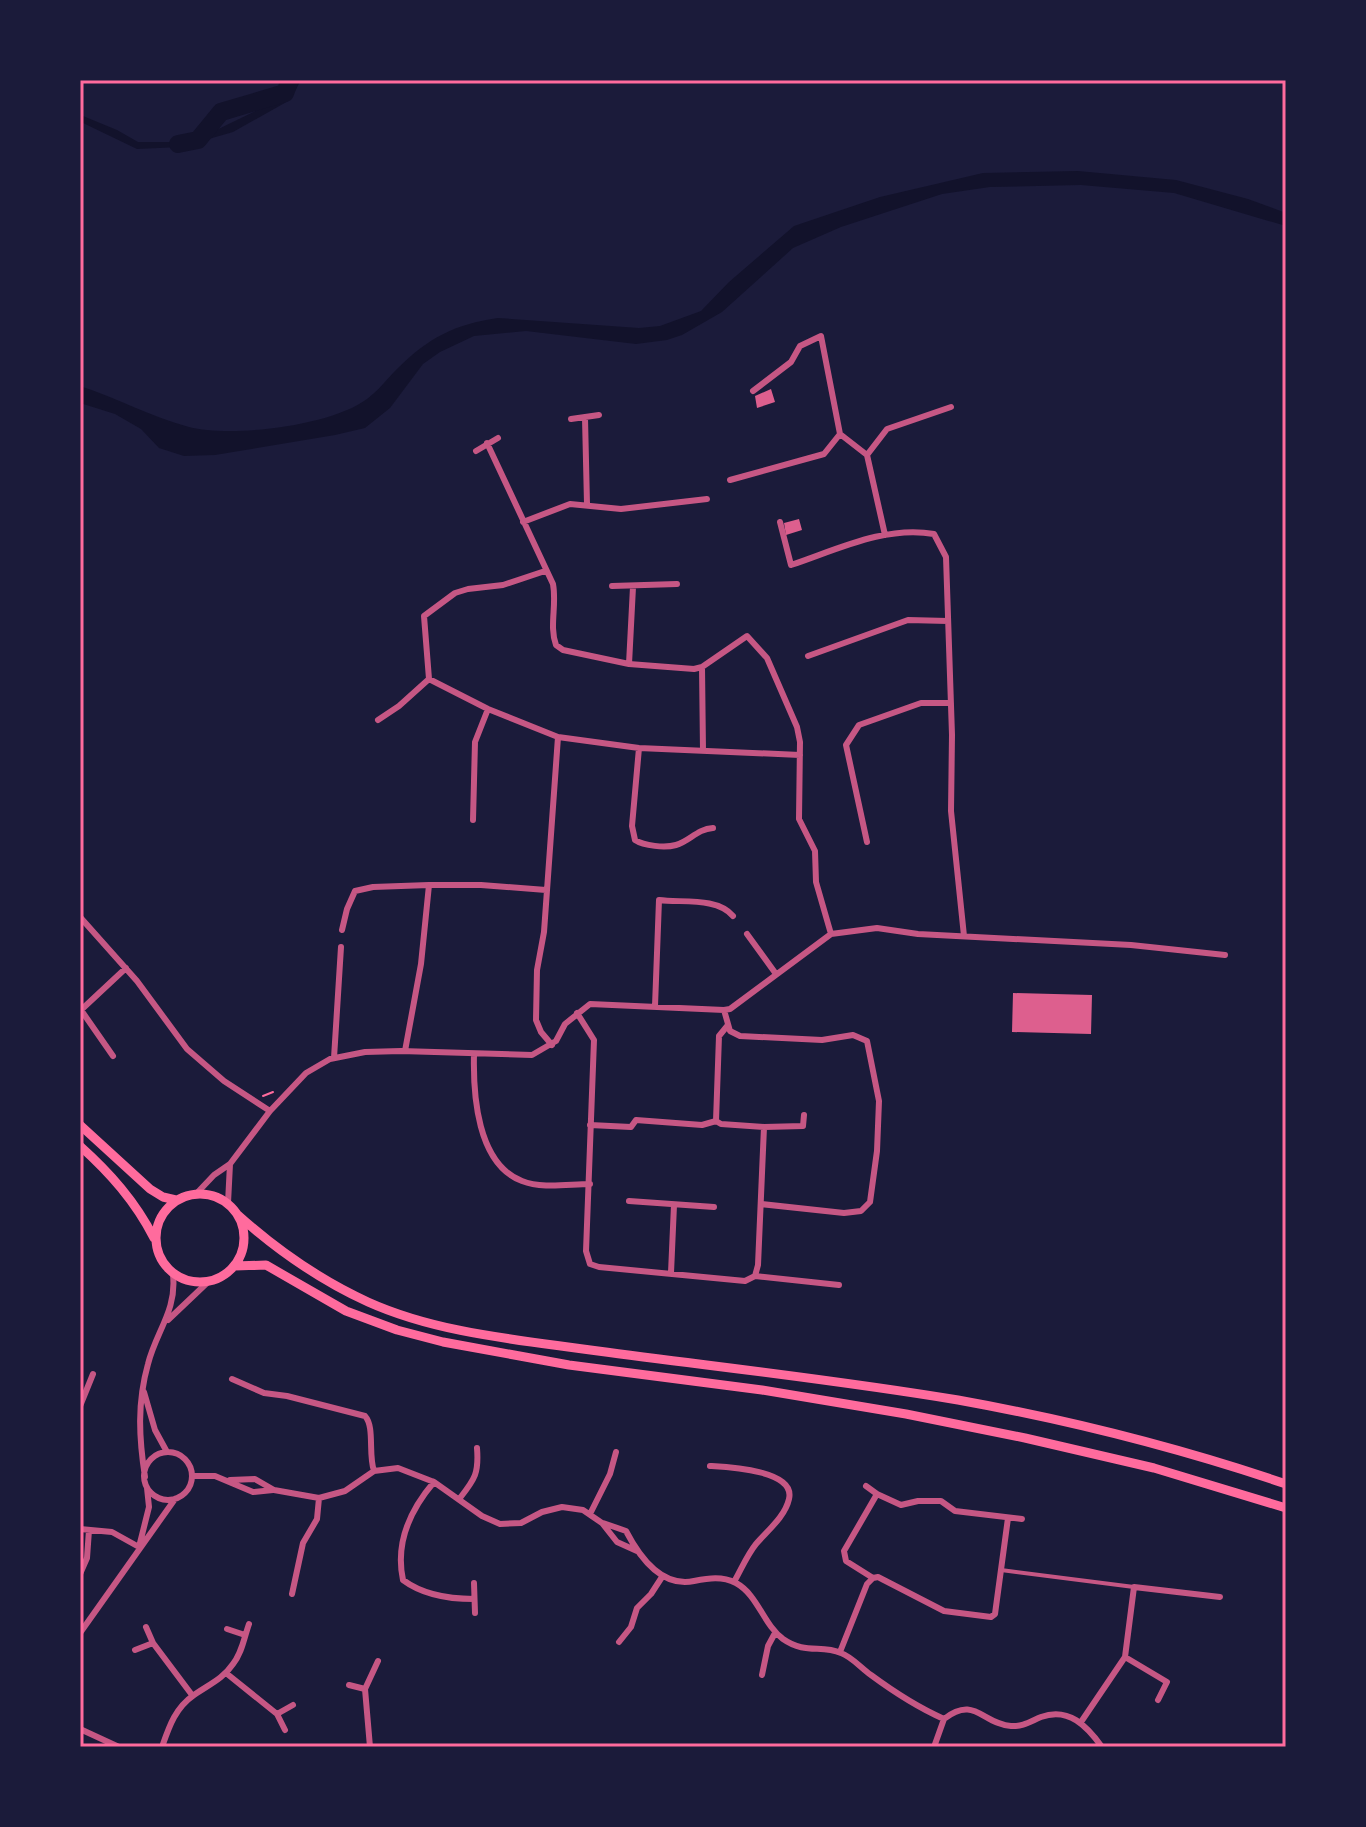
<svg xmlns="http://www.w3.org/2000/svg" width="1366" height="1827" font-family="'PT Sans',sans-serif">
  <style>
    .water { fill: #12122b }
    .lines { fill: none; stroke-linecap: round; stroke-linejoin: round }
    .river { stroke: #12122b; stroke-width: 18 }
    .building { fill: #dd5f8e }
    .path { stroke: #ff6b9d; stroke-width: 2 }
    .pedestrian { stroke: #c65784; stroke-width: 4 }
    .minor { stroke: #c65784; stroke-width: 6 }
    .trunk { stroke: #ff6b9d; stroke-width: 9 }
    .neatline { fill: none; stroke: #ff6b9d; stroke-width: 3 }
  </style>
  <rect width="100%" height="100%" fill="#1b1b3a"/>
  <path class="water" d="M292,80h9l-11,20 -57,32 -52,15 -44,2 -54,-26 -3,2v-7l3,-2 34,14 21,12h35l31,-6 78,-38z
    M1078,171l98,9 72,19 38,14v13l-112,-33 -93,-8 -91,2 -48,7 -101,33 -48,21 -71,64 -40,23 -15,5 -31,4 -110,-13 -52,5 -34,16 -17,12 -33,44 -25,20 -30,7 -120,20 -31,1 -25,-8 -18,-19 -26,-15 -35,-11v-17c37,12 71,31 109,41 42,11 142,-1 178,-28 11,-8 20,-20 30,-30 31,-31 58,-45 101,-51l141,10 21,-2 41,-15 28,-29 65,-56 86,-29 103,-24z"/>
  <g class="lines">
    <path class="river" d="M178,144l20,-4 23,-28 64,-19 5,-13"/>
  </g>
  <path class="building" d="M771,389l4,13 -18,6 -2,-12z
    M799,519l3,11 -16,5 -2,-12z
    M1013,993l79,2 -1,39 -79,-2z"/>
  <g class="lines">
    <path class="path" d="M263,1096l10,-4"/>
    <path class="pedestrian" d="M1001,1570l133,17"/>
    <path class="minor" d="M753,391l38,-29 9,-16 21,-10 19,98 27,21 18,80
      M585,418l2,86
      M571,419l28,-4
      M487,443l66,141c4,21 -4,42 3,61l7,5 66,14 65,5 8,-2
      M476,451l22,-13
      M867,455l20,-26 64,-22
      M730,480l94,-26 16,-20
      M523,522l47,-18 51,5 86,-10
      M780,522l11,43c45,-15 95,-40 143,-31l12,23 6,178 -1,76 13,125
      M612,586l65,-2
      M808,656l100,-36 40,1
      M629,664l4,-77
      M429,679l-5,-63 31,-23 13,-4 35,-4 42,-14
      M378,720l21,-14 30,-27 59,30 70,28 81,11 161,7
      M639,748l-7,78 3,14c9,6 30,8 41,5 14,-4 21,-16 37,-17
      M703,751l-1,-84 45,-31 20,22 30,69 3,15 -1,77 16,32 1,31 15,52
      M473,820l2,-78 13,-33
      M867,842l-21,-97 13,-20 62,-22h30
      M80,917l57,64 50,68 37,32 46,30
      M342,930l5,-21 8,-18 18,-4 56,-2
      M747,934l29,40
      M655,1006l4,-106c23,3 58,-3 74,16
      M724,1010l6,21 10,5 82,4 31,-5 14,6 12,60 -2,50 -7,51 -9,9 -17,2 -83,-9
      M577,1013l17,27 -8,211 4,13 9,3 146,14 10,-5 3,-11 6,-138 -43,-3 -5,-3
      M552,1045l-11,-13 -5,-12 1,-50 7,-38 14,-195
      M405,1051l16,-87 8,-79h52l65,5
      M474,1054c-1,40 3,110 48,127 20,8 47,3 68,3
      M113,1056l-32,-46 45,-42
      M334,1058l7,-111
      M716,1121l3,-85 9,-11
      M590,1125l41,2 5,-7 66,5 14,-4
      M764,1127l39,-1 1,-11
      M196,1194l18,-19 16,-11 40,-53 36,-38 24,-14 35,-7 36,-1 131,4 24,-14 9,-17 25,-20 134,6 6,-1 101,-75 46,-6 41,6 213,11 94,10
      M629,1201l85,6
      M228,1203l2,-39
      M671,1273l3,-68
      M755,1276l84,9
      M168,1320l40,-38
      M232,1379l32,14 23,3 78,20c10,11 3,38 9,55
      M144,1392l11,38 12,22
      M80,1406l13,-32
      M144 1476a24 24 0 1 1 48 0a24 24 0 1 1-48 0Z
      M710,1466c17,1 86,4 79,33 -4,18 -22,32 -33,45 -9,11 -15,26 -22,38
      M192,1476h23l38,16 20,-2
      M145,1477c-6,-39 -8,-74 3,-113 8,-32 29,-54 25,-89
      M230,1480l25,-1 19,11 45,8 26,-7 29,-20 24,-3 36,14 48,34 18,8 21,-1 21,-11 20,-5 21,3 19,13 15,19 20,9
      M434,1482c-23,27 -39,61 -31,98 20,15 47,19 71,19
      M866,1486l11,8 -33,57 2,10 27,17
      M877,1494l24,11 17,-4h23l14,10 67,8
      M460,1498c15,-19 19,-25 17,-50
      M590,1514l20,-40 6,-22
      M603,1523l23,8c13,25 35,57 68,50 15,-3 28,-5 42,2 22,12 27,41 47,56 23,16 38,5 58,14 11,4 20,15 30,22 23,17 46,32 73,44
      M80,1529l32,3 27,15
      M140,1543l9,-36 -2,-19
      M80,1574l7,-16 2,-28
      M474,1583l1,30
      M292,1594l11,-51 14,-24 2,-21
      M146,1627l7,16 39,52
      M227,1629l18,6
      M80,1633l95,-134
      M619,1642l12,-15 6,-19 14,-14 11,-17
      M135,1650l18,-7
      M840,1652l27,-68 6,-6 5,-1 66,34 47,6 4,-3 13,-96
      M1125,1657l42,25 -9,18
      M226,1673l51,41
      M762,1675l6,-29 7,-13
      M349,1685l16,4
      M1081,1722l44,-65 9,-70 86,10
      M80,1729l39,18
      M285,1730l-8,-16 16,-9
      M162,1747c7,-20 13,-39 32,-52 14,-10 29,-16 39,-31 9,-11 11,-26 16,-40
      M370,1747l-5,-58 13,-28
      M934,1747l10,-28c31,-24 38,5 67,7 12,1 20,-5 30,-9 28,-10 46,9 61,30"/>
    <path class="trunk" d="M80,1125l70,64 13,8 13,3
      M80,1146c30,27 55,55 74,92
      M156 1238a44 44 0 1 1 88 0a44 44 0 1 1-88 0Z
      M238,1215c39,35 82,65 130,87 71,32 154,38 230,49 120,16 241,29 360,49 111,20 222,48 328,84
      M235,1266l31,-1 80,46 51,19 46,12 126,23 193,25 144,24 119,24 129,30 132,40"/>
  </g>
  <rect width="1366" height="1827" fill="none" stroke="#1b1b3a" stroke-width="164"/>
  <rect x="82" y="82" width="1202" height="1663" class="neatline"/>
</svg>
